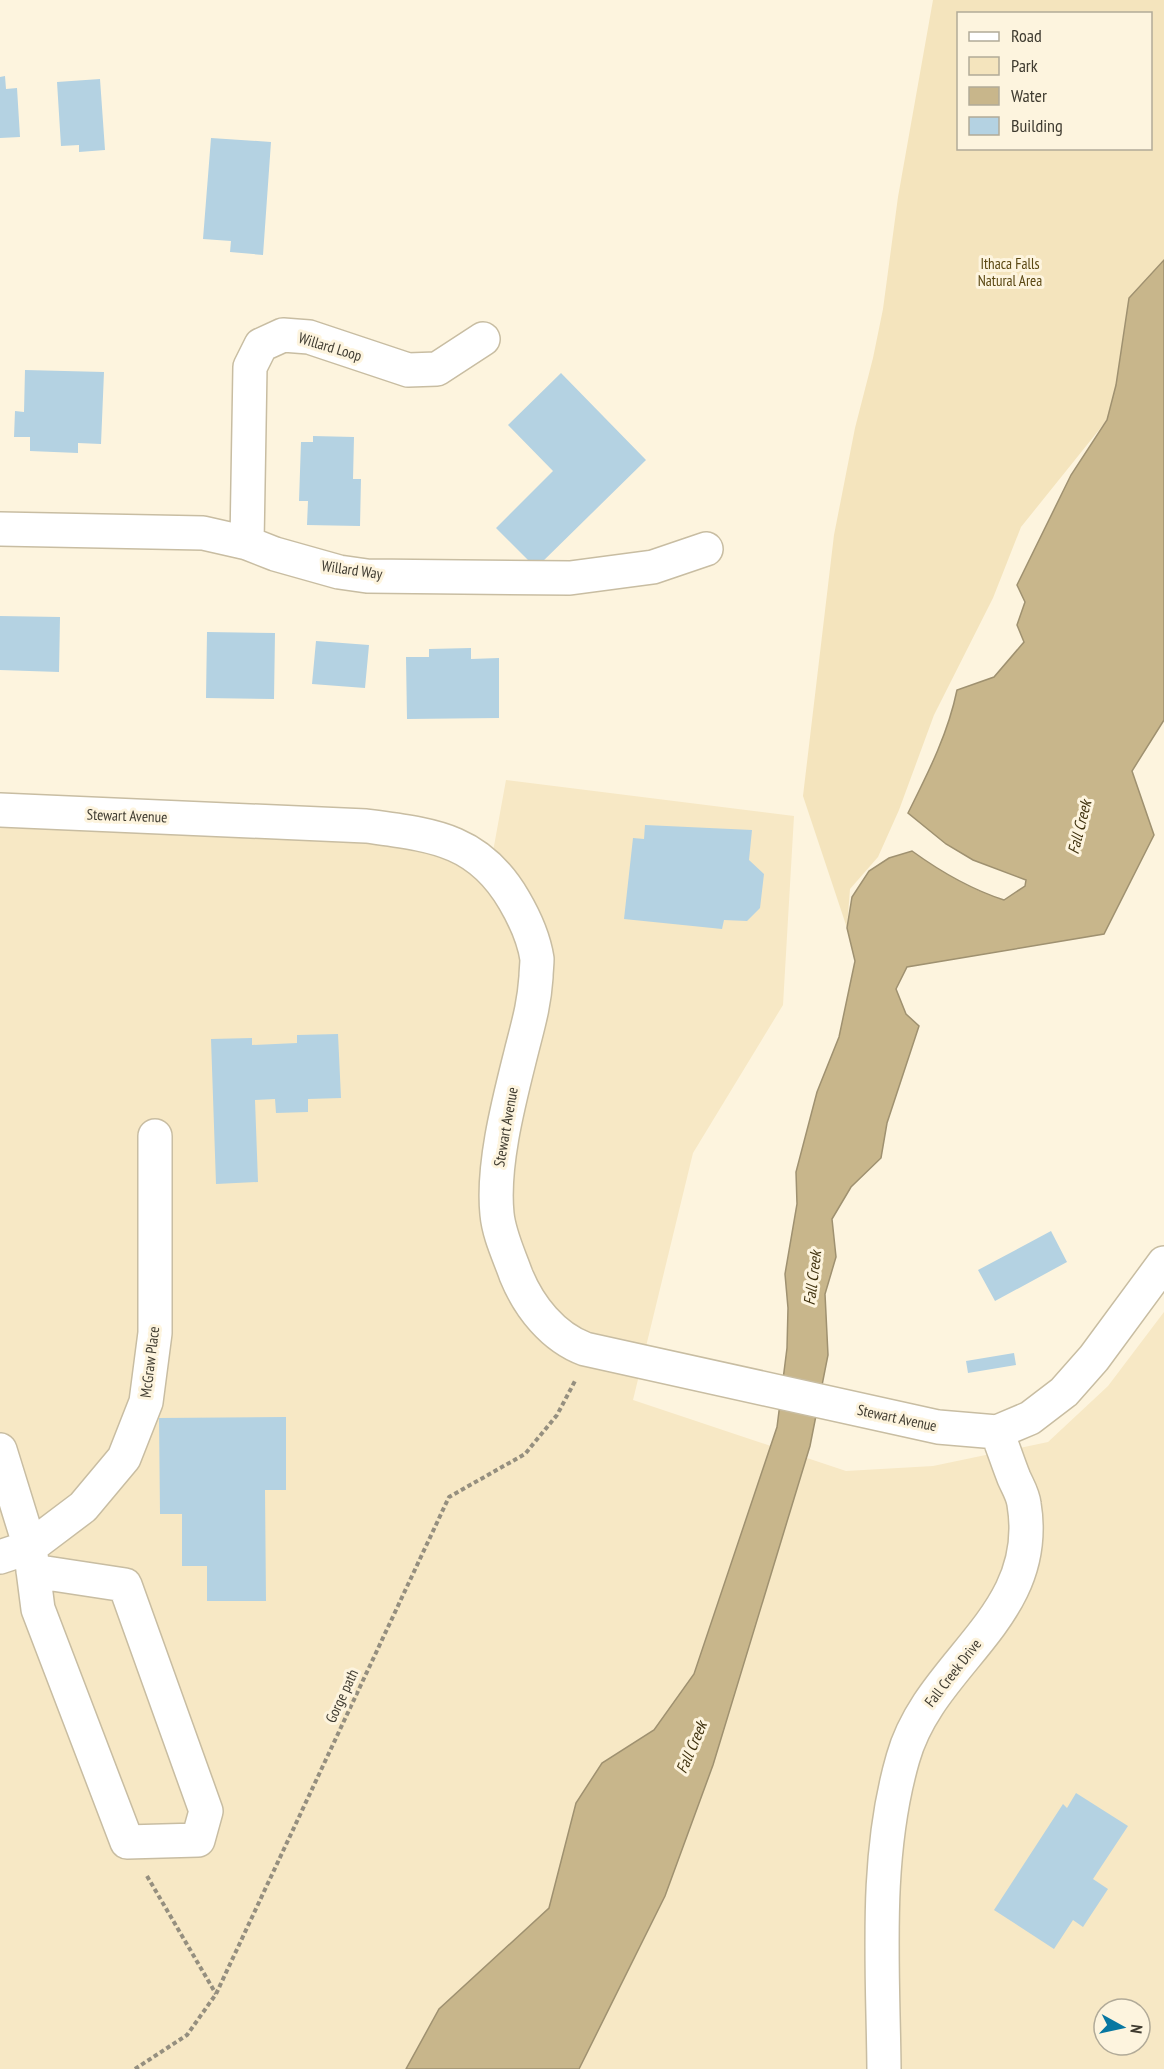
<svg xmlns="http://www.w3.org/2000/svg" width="1164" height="2069" font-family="'PT Sans Narrow',sans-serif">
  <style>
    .built { fill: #f7e8c5; fill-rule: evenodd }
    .green { fill: #f4e4bd; fill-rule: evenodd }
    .water { fill: #c8b68b; stroke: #9f9170; stroke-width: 1.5 }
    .building { fill: #b4d2e2 }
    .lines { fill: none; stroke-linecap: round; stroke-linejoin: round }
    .minor-casing { stroke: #c8bda2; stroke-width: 36 }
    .path { stroke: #958f7f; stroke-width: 4; stroke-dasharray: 4.5 3; stroke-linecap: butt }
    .minor { stroke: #fff; stroke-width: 33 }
    .labels { text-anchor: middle; stroke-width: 6; stroke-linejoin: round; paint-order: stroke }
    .park-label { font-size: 15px; fill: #5a4712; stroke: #fdf4de }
    .street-label { font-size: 15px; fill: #3f3b30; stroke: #fdf4de }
    .water-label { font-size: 16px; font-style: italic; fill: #3f310d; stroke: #fdf4de }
  </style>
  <rect width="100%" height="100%" fill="#fdf4de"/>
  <path class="built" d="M506,780l288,36 -11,189 -90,148 -60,247 213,71 87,-5 115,-24 60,-56 56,-74v757h-1164v-1264l416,19 76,33zM1104,2009h36v36h-36z"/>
  <path class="green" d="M933,0h231v260l-35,38 -13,87 -9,35 -86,107 -28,71 -59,117 -35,95 -21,47 -28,32 -3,39 -44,-132 31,-261 21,-107 18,-70 10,-49 15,-112zM958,14h192v134h-192z"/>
  <path class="water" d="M1164,260v460l-32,51 22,64 -50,99 -197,33 -11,22 10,25 13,12 -32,97 -6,35 -30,29 -19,32 4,38 -11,37 3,61 -18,91 -97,319 -48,131 -86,173h-173l33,-60 110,-101 27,-105 26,-40 52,-33 40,-56 83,-247 10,-79 1,-40 -3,-34 12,-70 -1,-32 21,-80 22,-55 16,-76 -8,-33 5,-31 17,-26 20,-13 23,-7c29,21 58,38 92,49l21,-14 1,-6 -53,-20 -27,-16 -38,-31c20,-40 40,-79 49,-123l37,-13 30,-35 -7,-17 8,-23 -8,-17 54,-110 36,-55 9,-35 13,-87z"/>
  <path class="building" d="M5,76l1,13 11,-1 3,49 -20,1v-61z
    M100,79l5,71 -26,2v-7l-18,1 -4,-64z
    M211,138l60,4 -8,113 -33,-3 1,-11 -28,-2z
    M25,370l79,2 -3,72 -23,-1v10l-48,-2v-14h-16l1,-26 9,1z
    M561,373l85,87 -110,108 -40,-40 57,-57 -45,-46z
    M313,436l41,1 -1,42h8l-1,47 -53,-1 1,-24h-9l2,-59h12z
    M0,616l60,1 -1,55 -59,-2z
    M207,632l68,1 -1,66 -68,-1z
    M316,641l53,4 -4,43 -53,-4z
    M471,648v11l28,-1v60l-92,1 -1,-62h23v-8z
    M645,825l107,5 -3,30 15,14 -4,34 -13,13 -23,-1 -2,9 -98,-10 9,-81 11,1z
    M338,1034l3,64 -33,1v13l-32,1 -1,-14 -20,1 3,82 -42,2 -5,-145 41,-1v7l45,-2v-8z
    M1051,1231l16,31 -72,39 -17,-31z
    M1014,1353l2,12 -48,8 -2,-12z
    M286,1417v73h-21l1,111h-59v-35h-25v-52h-22l-1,-96z
    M1076,1793l52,33 -35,53 15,10 -25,38 -10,-7 -19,29 -60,-39 69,-106 4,4z"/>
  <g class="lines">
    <g class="minor-casing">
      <path id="minor" d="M0,529l203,4 44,10 28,11 64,18 28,4 203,2 83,-11 53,-18
        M247,543l3,-176 11,-22 22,-10 26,2 99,33 29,-1 46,-30
        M0,810l366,16c65,9 112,12 148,74 10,17 20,39 23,59 0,6 -1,12 -1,18 -2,29 -8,48 -15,76 -12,48 -29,112 -24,161 2,21 12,41 19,61 13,32 37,62 69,74l353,78 59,5 33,-14 34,-26 30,-34 70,-95
        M0,1450l30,97 8,62 89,233 71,-2 8,-29 -81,-226 -92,-14
        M0,1557l30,-10 53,-40 41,-49 22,-56 9,-69v-197
        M884,2069c-1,-103 -10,-211 19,-311 27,-97 140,-141 121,-254 -1,-9 -6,-17 -10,-26 -6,-15 -11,-31 -17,-46"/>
    </g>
    <path class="path" d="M147,1876l69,118
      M135,2069l52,-34 29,-41 233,-497 76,-43 32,-39 18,-34"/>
    <use href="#minor" class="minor"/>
  </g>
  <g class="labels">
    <g class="park-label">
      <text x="1010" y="269">Ithaca Falls<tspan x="1010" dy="17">Natural Area</tspan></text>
    </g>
    <g class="street-label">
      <text transform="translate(330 347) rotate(17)" y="5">Willard Loop</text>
      <text transform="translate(352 570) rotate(8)" y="5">Willard Way</text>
      <text transform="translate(127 816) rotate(2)" y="5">Stewart Avenue</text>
      <text transform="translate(506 1127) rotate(-80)" y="5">Stewart Avenue</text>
      <text transform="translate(150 1362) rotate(-83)" y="5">McGraw Place</text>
      <text transform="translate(897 1418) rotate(12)" y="5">Stewart Avenue</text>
      <text transform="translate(953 1673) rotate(-52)" y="5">Fall Creek Drive</text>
      <text transform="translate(342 1696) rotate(-65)" y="5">Gorge path</text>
    </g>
    <g class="water-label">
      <text transform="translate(1079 827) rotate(-76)" y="6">Fall Creek</text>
      <text transform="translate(812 1278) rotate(-83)" y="6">Fall Creek</text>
      <text transform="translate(691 1747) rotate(-67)" y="6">Fall Creek</text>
    </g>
  </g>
  <rect x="957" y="12" width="195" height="138" fill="#fdf4de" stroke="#b1aa98" stroke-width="1.5"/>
  <rect x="969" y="32" width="30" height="9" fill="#ffffff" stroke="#b1aa98" stroke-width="1.5"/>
  <text x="1011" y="42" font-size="18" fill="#3f3b30">Road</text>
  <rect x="969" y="57" width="30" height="18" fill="#f4e4bd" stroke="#b1aa98" stroke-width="1.5"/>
  <text x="1011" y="72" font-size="18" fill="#3f3b30">Park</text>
  <rect x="969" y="87" width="30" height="18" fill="#c8b68b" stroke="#b1aa98" stroke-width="1.5"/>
  <text x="1011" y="102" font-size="18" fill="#3f3b30">Water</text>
  <rect x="969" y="117" width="30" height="18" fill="#b4d2e2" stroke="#b1aa98" stroke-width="1.5"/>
  <text x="1011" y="132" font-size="18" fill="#3f3b30">Building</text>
  <g transform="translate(1122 2027) rotate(98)"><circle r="28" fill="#fdf4de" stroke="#b1aa98" stroke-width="1.5"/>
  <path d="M0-4.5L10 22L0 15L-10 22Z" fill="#0877a1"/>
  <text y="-9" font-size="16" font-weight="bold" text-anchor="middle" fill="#3f3b30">N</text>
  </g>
</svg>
